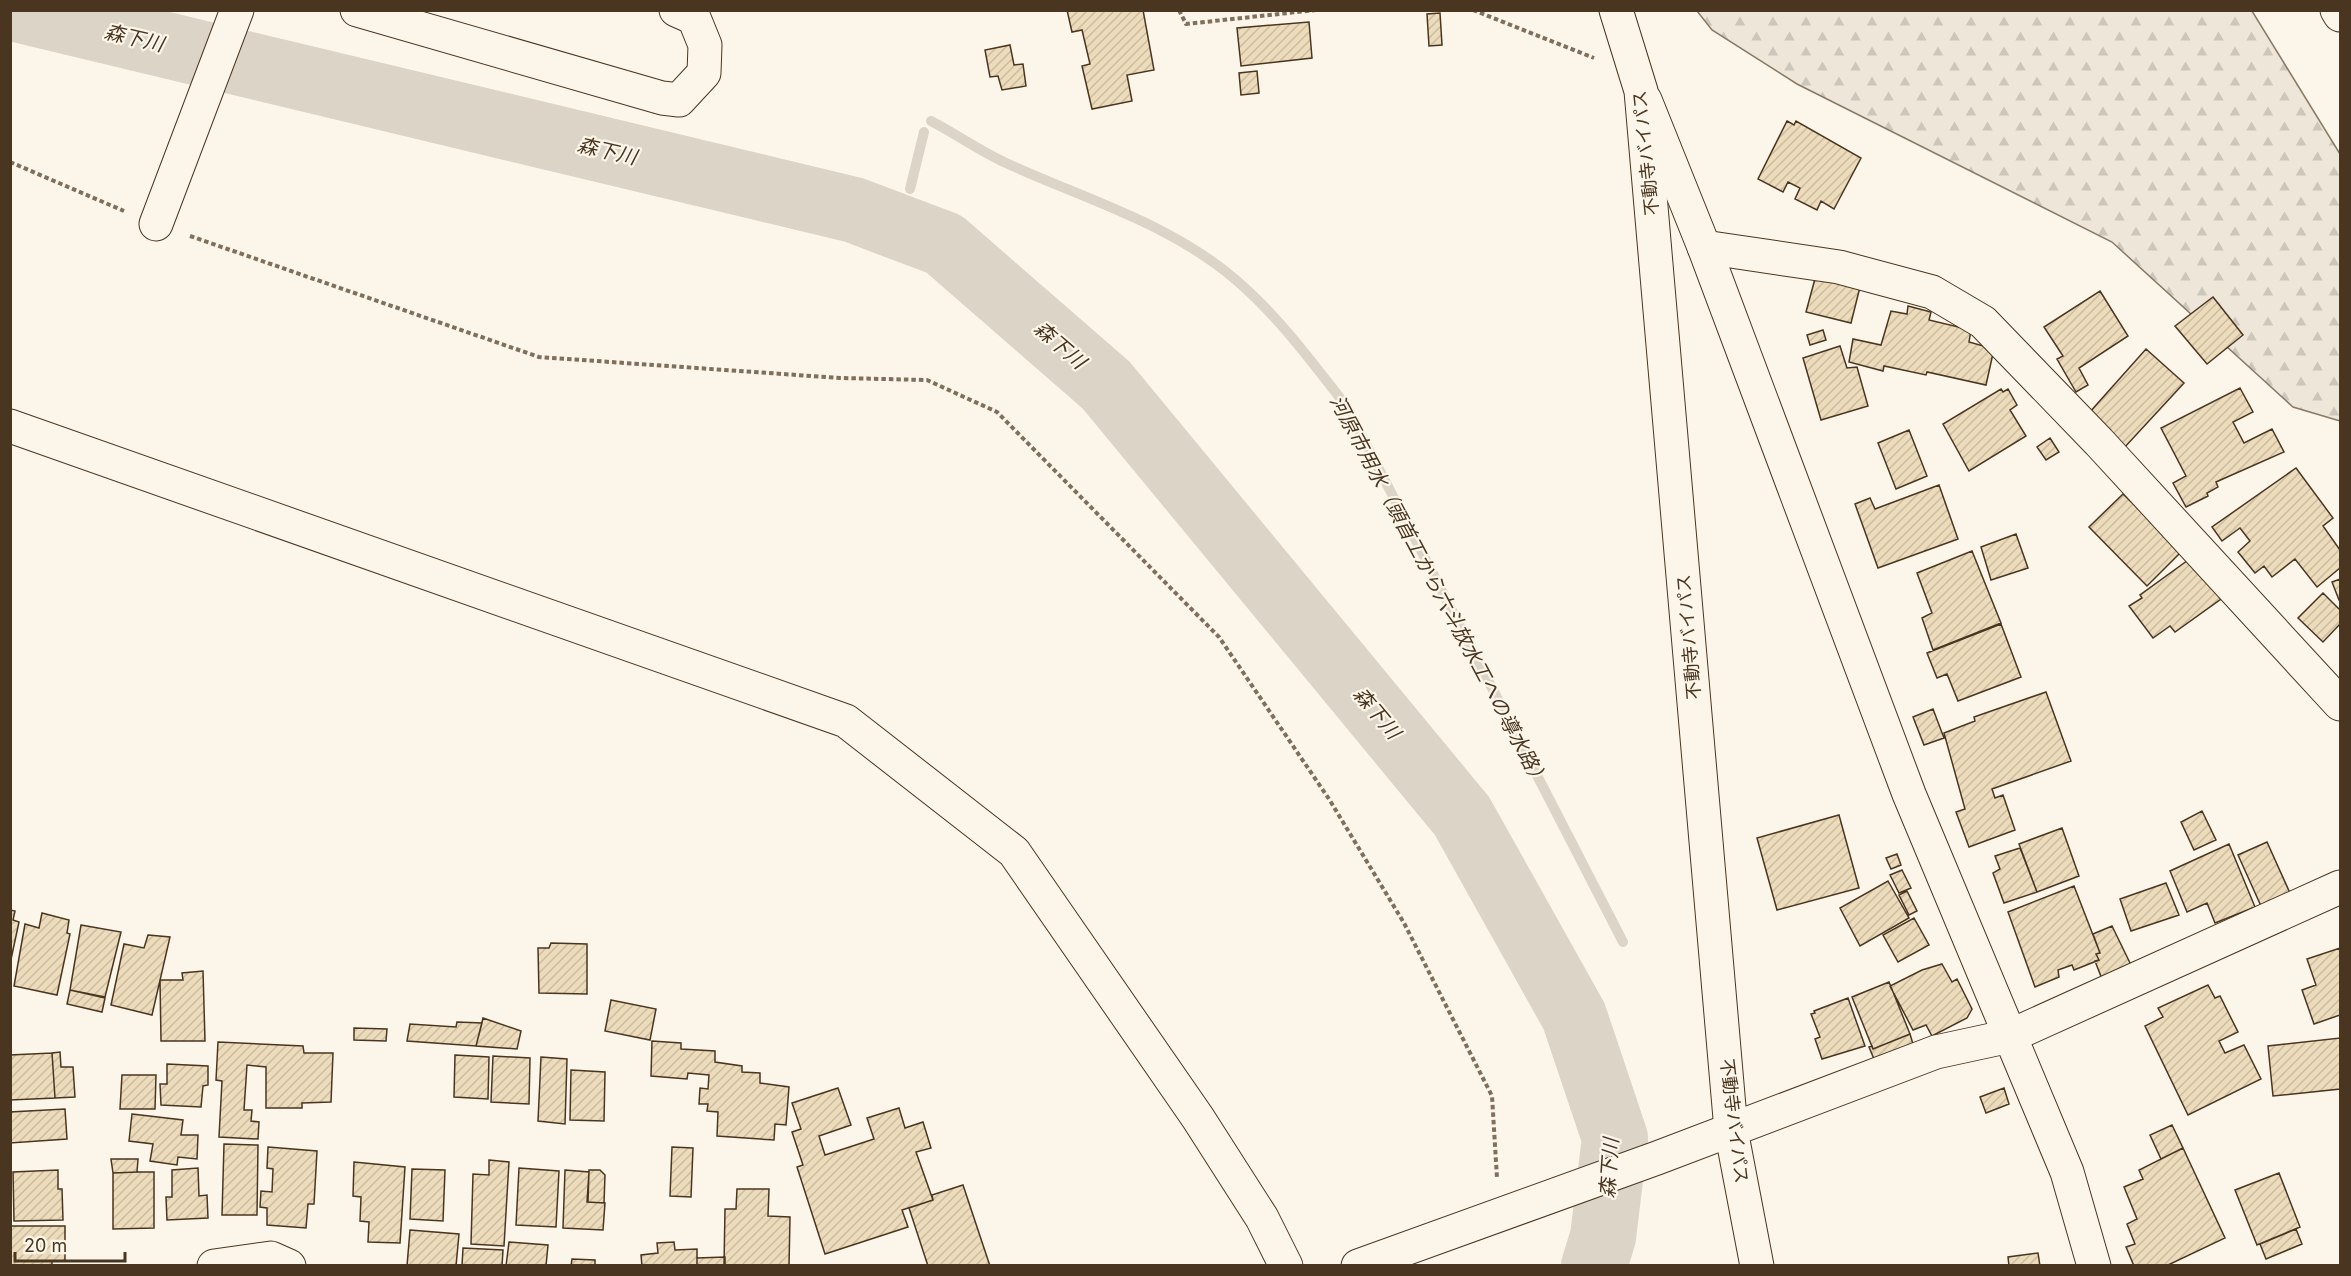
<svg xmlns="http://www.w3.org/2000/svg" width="2351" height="1276" font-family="Inter,'Noto Sans JP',sans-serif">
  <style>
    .forest { fill: url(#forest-firs); stroke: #887966; stroke-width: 1.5 }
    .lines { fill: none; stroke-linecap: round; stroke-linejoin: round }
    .stream { stroke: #dcd4c6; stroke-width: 10 }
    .river { stroke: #dcd4c6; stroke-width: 66 }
    .building { fill: url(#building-hatch); stroke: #4a3520; stroke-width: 1.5 }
    .minor-casing { stroke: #4a3520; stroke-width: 35 }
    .tertiary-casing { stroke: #4a3520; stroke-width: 35 }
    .trunk-casing { stroke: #4a3520; stroke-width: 35 }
    .motorway-casing { stroke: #4a3520; stroke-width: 35 }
    .path { stroke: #7f6f5c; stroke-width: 4; stroke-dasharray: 4.5 3; stroke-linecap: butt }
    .minor { stroke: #fbf6e9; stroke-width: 33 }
    .tertiary { stroke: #fbf6e9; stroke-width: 33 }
    .trunk { stroke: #fbf6e9; stroke-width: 33 }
    .motorway { stroke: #fbf6e9; stroke-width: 33 }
    .labels { text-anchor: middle; stroke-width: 4.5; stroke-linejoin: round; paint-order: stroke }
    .street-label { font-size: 18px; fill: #4a3520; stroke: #fbf6e9 }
    .water-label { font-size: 20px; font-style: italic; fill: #4a3520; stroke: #fbf6e9 }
  </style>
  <defs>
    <pattern id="forest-firs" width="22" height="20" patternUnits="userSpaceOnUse" patternTransform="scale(1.5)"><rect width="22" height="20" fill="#ede6d9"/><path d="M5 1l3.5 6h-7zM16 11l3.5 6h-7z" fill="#cdc6ba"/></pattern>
    <pattern id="building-hatch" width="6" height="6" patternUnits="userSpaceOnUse" patternTransform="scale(1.5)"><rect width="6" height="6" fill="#ecdcbc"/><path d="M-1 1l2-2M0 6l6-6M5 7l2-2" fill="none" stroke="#ccbda1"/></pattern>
  </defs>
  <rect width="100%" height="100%" fill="#fbf6e9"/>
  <path class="forest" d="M1697,11h555l88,143v267l-47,-14 -181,-165 -315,-158 -85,-54z"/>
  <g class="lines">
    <path class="stream" d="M931,121c25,13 49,30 75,42 78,36 164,60 230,117 43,37 76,82 111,127l276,535
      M910,189l14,-57"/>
    <path class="river" d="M20,10l834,200 90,34 162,141 356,431 112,200 41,122 -12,99 -9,29"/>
  </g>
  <path class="building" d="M1067,10h76l11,60 -27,5 5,26 -40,8 -10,-43 8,-2 -8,-34 -10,2z
    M1440,13l2,32 -13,1 -2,-32z
    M1309,22l3,36 -71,8 -4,-38z
    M1010,45l4,20 9,-1 3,22 -24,4 -4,-14 -8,1 -5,-27z
    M1257,71l2,22 -18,2 -2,-22z
    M1787,121l7,4 2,-4 65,37 -27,51 -13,-8 -4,9 -22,-11 5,-11 -12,-6 -5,10 -25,-13z
    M1816,275l44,12 -9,36 -45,-11z
    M2100,291l28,45 -49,32 9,17 -12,7 -19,-33 6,-3 -19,-29z
    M2213,297l30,38 -36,29 -32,-38z
    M1908,306l23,6 -2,8 42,10 -2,12 25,7 -8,36 -59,-13 -1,3 -42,-9 -1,5 -34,-9 4,-23 28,6 10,-34 16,3z
    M1823,330l3,10 -16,5 -3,-10z
    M1840,346l7,22 10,-1 11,39 -47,14 -18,-62z
    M2146,349l38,34 -60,65 -35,-35z
    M2240,388l13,24 -20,10 11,21 28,-14 12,23 -68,30 2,5 -11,6 1,3 -22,11 -13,-24 13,-7 -25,-48z
    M2001,389l2,3 5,-3 9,16 -7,5 16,26 -57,35 -26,-47z
    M1909,430l18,46 -31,13 -18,-46z
    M2050,438l9,14 -13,8 -9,-13z
    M2296,468l37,50 -10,8 17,24v18l-23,19 -22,-28 -23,18 -8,-11 -9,7 -17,-21 12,-11 -10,-13 -18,13 -10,-14z
    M1939,485l19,54 -80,29 -23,-64 15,-6 5,11z
    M2123,494l59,57 -35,35 -58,-59z
    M2016,534l12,34 -37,12 -10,-33z
    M1972,551l29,72 -68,27 -11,-32 10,-5 -15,-40z
    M2191,558l30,41 -46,33 -5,-6 -17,12 -24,-32 13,-8 -2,-3z
    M2340,579v21h-1l-7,-18z
    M2323,593l17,17v14l-17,18 -25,-24z
    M2001,624l20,53 -63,24 -11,-27 -10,4 -10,-25z
    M2046,692l25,69 -79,28 3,9 8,-3 12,35 -46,17 -13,-35 9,-3 -21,-76 31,-12 -1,-4z
    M1933,709l11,29 -20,7 -11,-28z
    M2202,811l14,29 -22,10 -13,-28z
    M1839,815l20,73 -82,22 -20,-72z
    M2062,828l17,48 -42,16 -18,-48z
    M2267,842l23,51 -29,13 -23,-51z
    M2229,844l26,63 -40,16 -8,-20 -20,9 -17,-41z
    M2020,848l17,44 -33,11 -11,-30 7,-4 -5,-13z
    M1897,854l4,11 -10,4 -5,-11z
    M1902,870l9,18 -12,5 -9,-18z
    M1888,881l21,37 -49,28 -20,-38z
    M2166,883l13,32 -48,16 -11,-32z
    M2074,886l26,67 -4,1 3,6 -25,10 -2,-5 -14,5 1,7 -24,10 -27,-75z
    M1907,891l10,20 -8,4 -10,-20z
    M10,910l5,1 -2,9 6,2 -9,42z
    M42,913l27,7 -2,13 3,1 -13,61 -43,-9 11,-62 14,4z
    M1914,918l15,27 -31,17 -15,-27z
    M81,925l40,7 -16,65 -35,-7z
    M2112,926l20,41 -30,12 -7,-18 4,-1 -3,-6 4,-1 -7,-19z
    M148,935l22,2 -18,78 -41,-10 13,-61 20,4z
    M551,943l36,1v50l-48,-1 -1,-45h11z
    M2340,948v67l-26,9 -12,-34 14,-5 -9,-26z
    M1942,964l10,18 5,-3 15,30 -5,9 -35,18 -6,-11 -13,5 -23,-44 32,-16z
    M203,971l2,70h-44l-1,-61h23l-1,-7z
    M1889,982l21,52 -37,15 -21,-52z
    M2208,985l7,13 5,-2 18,36 -19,9 6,12 19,-8 17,34 -73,36 -43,-89 18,-9 -5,-9z
    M70,990l35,8 -3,14 -35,-8z
    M1848,998l17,48 -43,13 -7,-20 5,-2 -9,-23 4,-1 -1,-2z
    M611,1000l45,9 -6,31 -45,-9z
    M483,1018l38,13 -4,18 -41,-3z
    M457,1022l25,1 -6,23 -69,-5 3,-17 46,3z
    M354,1028l33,1 -1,12 -32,-1z
    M1910,1034l3,10 -39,15 -5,-12 3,-1 1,3z
    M2340,1038v51l-67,7 -5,-50z
    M652,1041l29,2v6l34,2v11l27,4v6l18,1v10l29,4 -3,38 -11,-1 -1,16 -57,-4 1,-24 -11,-1 1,-7h-9l1,-16 8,1 1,-14 -21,-2 -1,6 -36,-3z
    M218,1042l85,4 1,7h29l-2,49 -29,1v5h-36v-41l-19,-2 -3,45h8l-1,11 8,1 -1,17 -39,-2 3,-56 -6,-1z
    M60,1052l1,15h12l2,30 -20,1 -3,-45z
    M52,1053l3,45 -45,2v-45z
    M455,1055l34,2 -1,42 -34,-2z
    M493,1056l37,2 -1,46 -38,-2z
    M541,1057l26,2 -2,65 -27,-3z
    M167,1064l41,2v19l-5,1 -2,21 -40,-2 -1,-21h7z
    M571,1070l34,2 -1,49 -34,-1z
    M122,1075h34l-1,34h-35z
    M838,1088l13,37 -32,11 6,19 49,-16 -7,-21 32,-10 6,20 18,-6 8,26 -15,4 17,48 -31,10 6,17 -83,27 -28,-87 6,-2 -11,-33 9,-3 -9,-26z
    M2004,1088l5,16 -23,9 -6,-16z
    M65,1109l2,30 -57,4v-31z
    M132,1114l51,6 -2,15h17l-1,24 -19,-2 -1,8 -27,-4 3,-17 -24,-3z
    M2172,1125l11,23 -22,11 -11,-24z
    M224,1144l34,1 -1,70h-35z
    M268,1147l49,4 -3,53h-6l-2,24 -39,-3v-17l-7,-1 1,-16 11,1 1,-23 -6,-1z
    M672,1147l21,1 -2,49 -21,-1z
    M2183,1148l42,90 -59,28h-32l-8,-19 9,-3 -8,-20 10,-5 -13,-32 19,-8 -4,-9z
    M111,1159h27l-1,13 -24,1z
    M489,1160l20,2 -5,84 -33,-2 2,-70 16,1z
    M354,1162l51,5 -5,76 -32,-1 1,-20 -9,-1 1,-24 -8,-1z
    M198,1168l1,28 8,-1 1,23 -41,2 -1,-23h6v-27z
    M519,1168l40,3 -3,56 -40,-2z
    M412,1169l33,1 -2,51 -33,-2z
    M58,1170v19h4l1,31 -49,1 -1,-49z
    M565,1170l24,2 -2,30 18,1 -2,27 -40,-2z
    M589,1170h11l5,5 -1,28 -16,-1z
    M138,1172h16v56l-41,1v-56z
    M2279,1173l21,54 -43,18 -22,-55z
    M963,1185l27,81h-62l-19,-58 24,-8 -1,-5z
    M737,1189h32l-1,27 22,1 -1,49h-65l1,-57h11z
    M10,1226h55v35h-13v5h-42z
    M2296,1229l6,15 -36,15 -6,-15z
    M410,1230l49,4 -3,32h-49z
    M509,1242l39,3 -2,21h-40z
    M674,1242l1,8 22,-1v17h-55l-1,-11 17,-2 -1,-10z
    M463,1248l40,2 -1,16h-40z
    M2038,1253l2,13h-31l-1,-9z
    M725,1257v9h-28v-8z
    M572,1259l23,1v6h-24z"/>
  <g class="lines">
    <g class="minor-casing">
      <path id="minor" d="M357,10l305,88 17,2 25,-27 1,-28 -11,-27 -18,-8
        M156,224l81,-214
        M1704,247l135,20 93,25 51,30 116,120 241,262
        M10,426l836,295 168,131 184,266 64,100 24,48
        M214,1266l57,-8 18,8
        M1358,1266l299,-108 279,-106 74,-16 330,-149"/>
    </g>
    <g class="tertiary-casing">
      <path id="tertiary" d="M1645,100l59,147 205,547 158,378 27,94"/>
    </g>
    <g class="trunk-casing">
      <path id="trunk" d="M1616,10l25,81 90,1039 26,136"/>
    </g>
    <g class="motorway-casing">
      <path id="motorway" d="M2337,10l3,5"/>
    </g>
    <path class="path" d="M1179,10l7,14 130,-14
      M1473,10l121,48
      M10,162l114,49
      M190,236l349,121 301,21 87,2 70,32 222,225 110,162 75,124 88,173 5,82"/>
    <use href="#minor" class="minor"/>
    <use href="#tertiary" class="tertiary"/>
    <use href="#trunk" class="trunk"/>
    <use href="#motorway" class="motorway"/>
  </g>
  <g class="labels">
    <g class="street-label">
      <text transform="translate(1646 153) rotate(-96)" y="6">不動寺バイパス</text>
      <text transform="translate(1689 637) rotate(-95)" y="6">不動寺バイパス</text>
      <text transform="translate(1734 1121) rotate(83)" y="6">不動寺バイパス</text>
    </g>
    <g class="water-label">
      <text transform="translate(134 38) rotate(13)" y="7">森下川</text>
      <text transform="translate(607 151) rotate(13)" y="7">森下川</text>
      <text transform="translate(1060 345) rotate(41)" y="7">森下川</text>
      <text transform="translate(1439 591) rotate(62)" y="7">河原市用水（頭首工から六斗放水工への導水路）</text>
      <text transform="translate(1377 713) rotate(50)" y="7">森下川</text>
      <text transform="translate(1609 1168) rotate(-86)" y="7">森下川</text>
    </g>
  </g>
  <rect width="2351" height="1276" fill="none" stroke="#4a3520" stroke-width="24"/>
  <path d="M15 1252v9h110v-9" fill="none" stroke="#4a3520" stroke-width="3"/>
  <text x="24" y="1252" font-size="18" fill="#4a3520" stroke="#fbf6e9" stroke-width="4.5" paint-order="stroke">20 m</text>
</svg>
